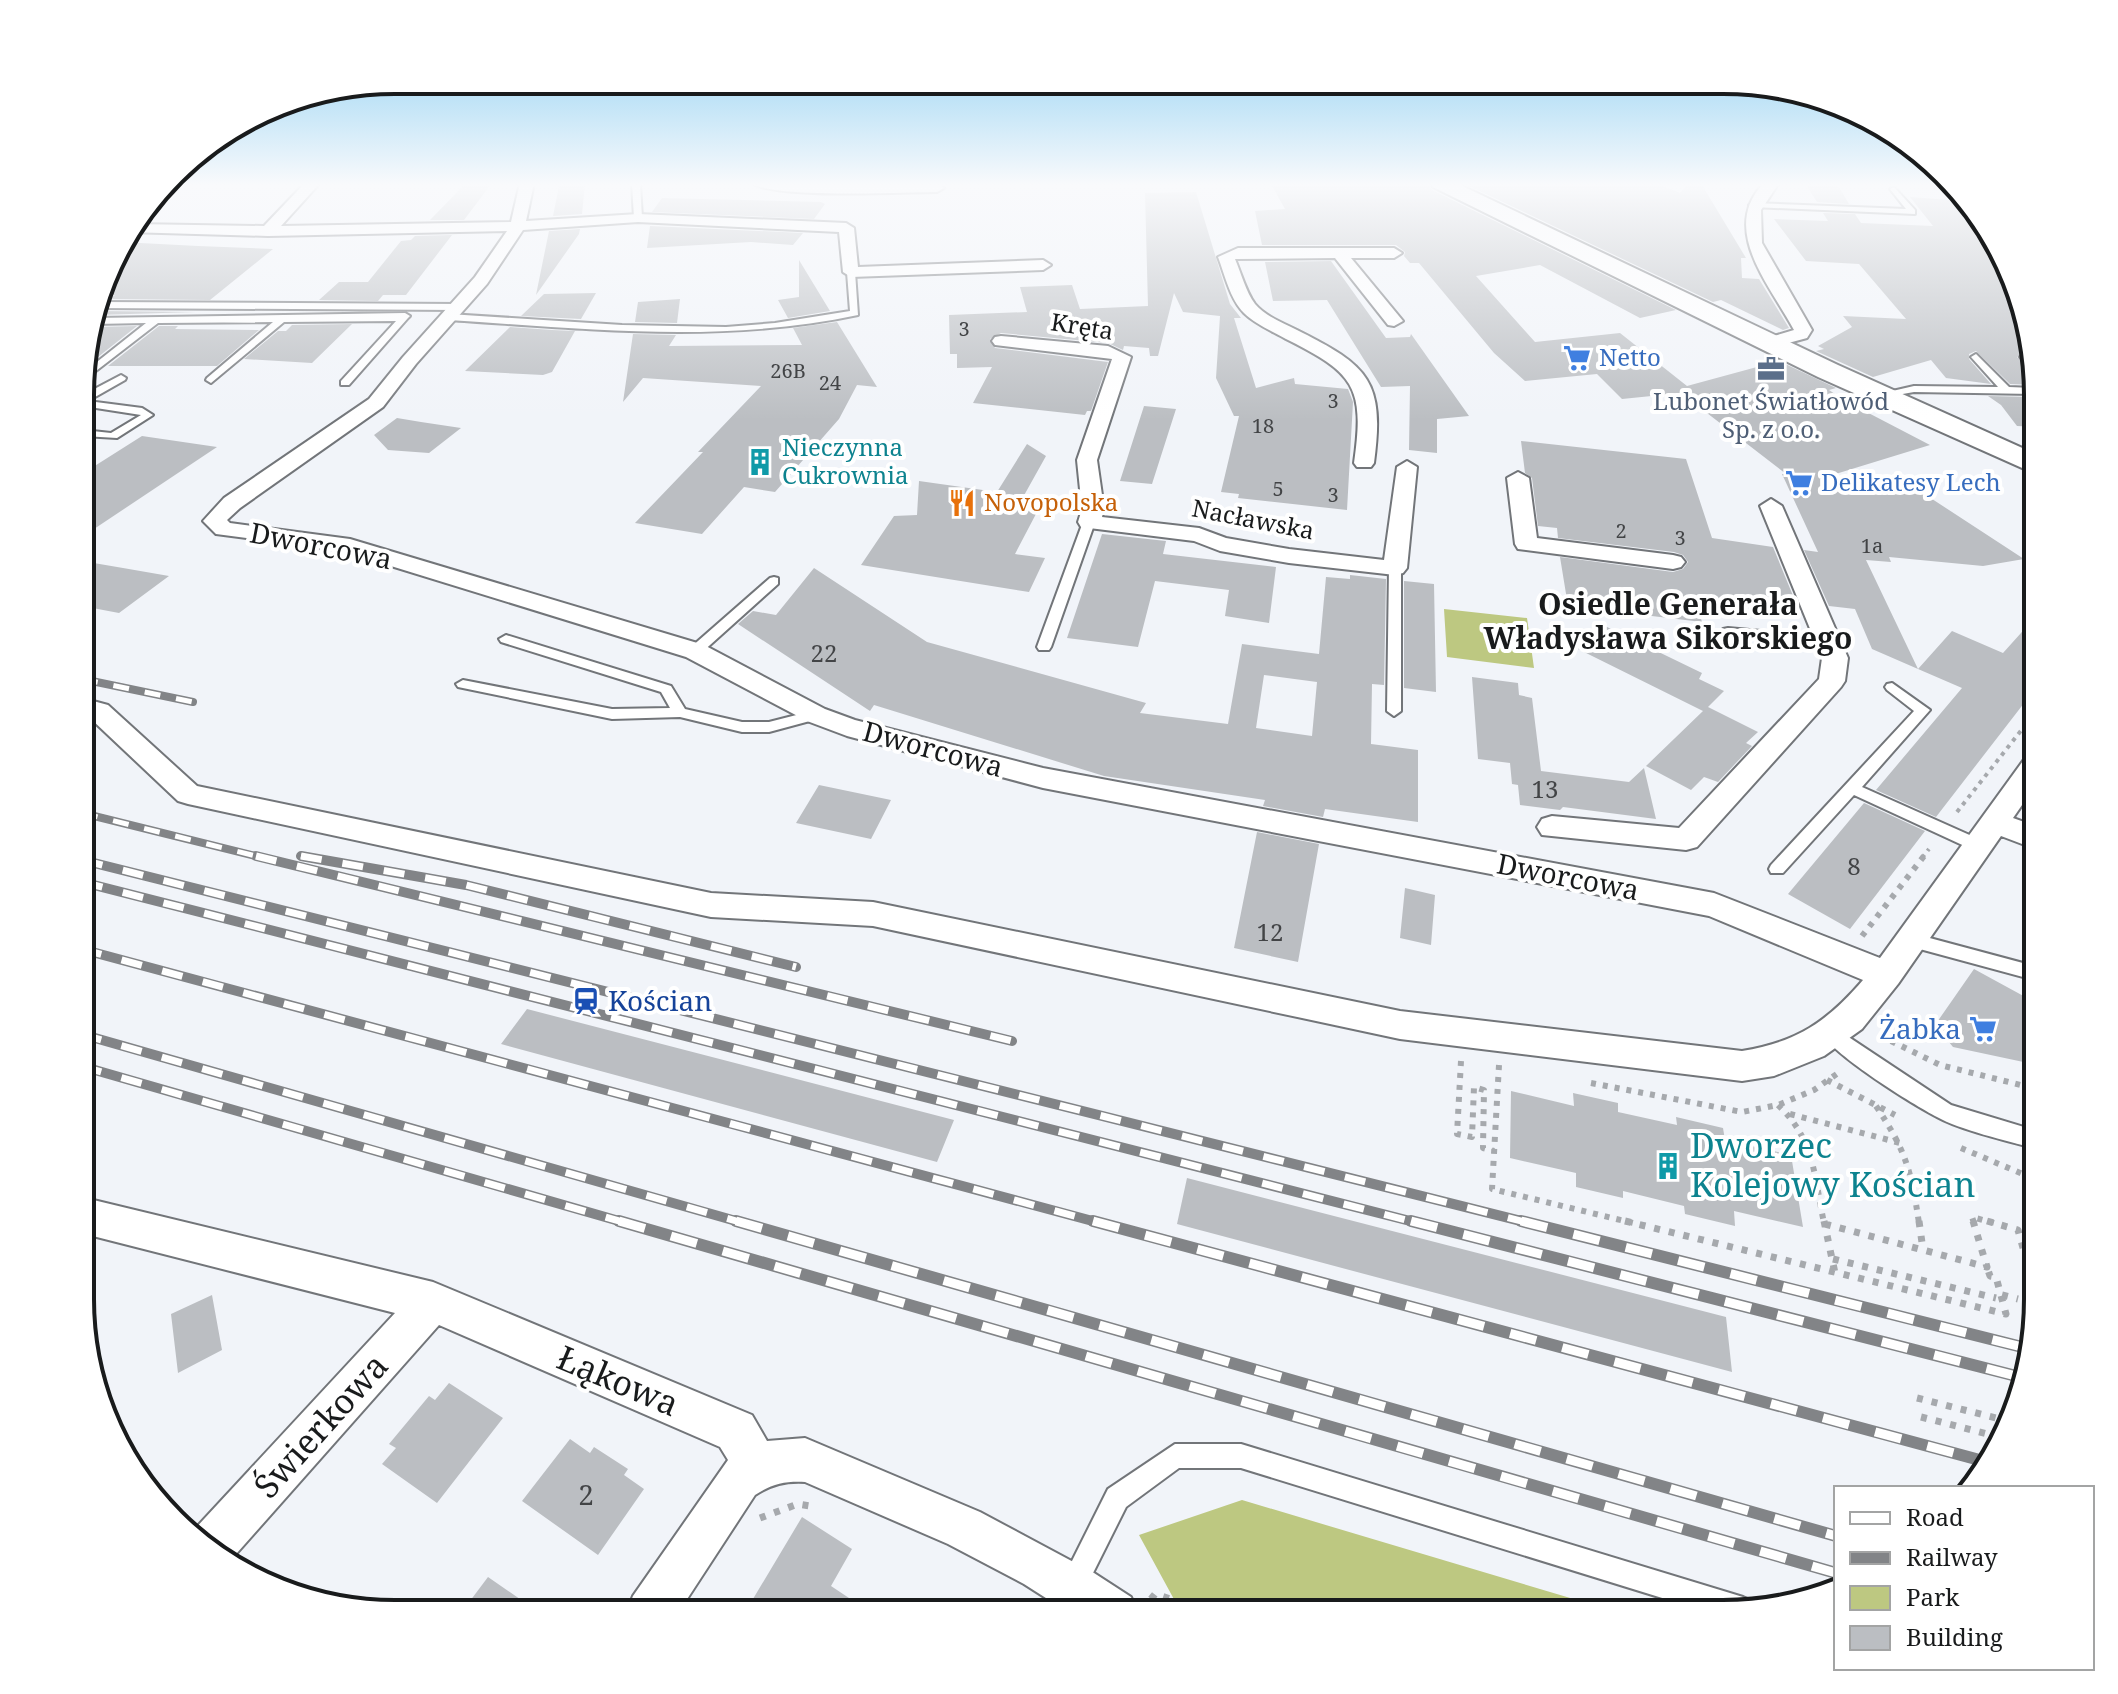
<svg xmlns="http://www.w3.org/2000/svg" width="2118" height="1694" font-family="'Noto Serif',serif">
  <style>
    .green { fill: #bdc881 }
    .building { fill: #bbbec2; fill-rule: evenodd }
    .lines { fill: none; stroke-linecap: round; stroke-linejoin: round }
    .lane-casing { stroke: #727579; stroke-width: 4 }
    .street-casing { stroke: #727579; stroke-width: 4 }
    .secondary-casing { stroke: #727579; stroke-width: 4 }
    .path-far2 { stroke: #a6a9ad; stroke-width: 4; stroke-dasharray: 4 5; stroke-linecap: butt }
    .path-far1 { stroke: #a6a9ad; stroke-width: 6; stroke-dasharray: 5 7; stroke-linecap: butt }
    .path { stroke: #a6a9ad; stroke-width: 7; stroke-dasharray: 6 9; stroke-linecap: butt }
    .lane { fill: #fff; fill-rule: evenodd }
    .street { fill: #fff; fill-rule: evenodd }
    .secondary { fill: #fff; fill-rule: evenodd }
    .rail-far2-casing { stroke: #828487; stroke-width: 8 }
    .rail-far1-casing { stroke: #828487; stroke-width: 10 }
    .rail-casing { stroke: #828487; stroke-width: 12 }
    .rail-far2 { stroke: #fff; stroke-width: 5; stroke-dasharray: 16; stroke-linecap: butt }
    .rail-far1 { stroke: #fff; stroke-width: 7; stroke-dasharray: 21; stroke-linecap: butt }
    .rail { stroke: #fff; stroke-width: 9; stroke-dasharray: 27; stroke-linecap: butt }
    .labels { text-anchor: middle; stroke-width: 8; stroke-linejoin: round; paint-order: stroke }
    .far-number-label { font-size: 20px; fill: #424446 }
    .far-street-label { font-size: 24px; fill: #191b1c; stroke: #fff }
    .far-shop-label { font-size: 24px; fill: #366cbe; stroke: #fff; text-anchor: start }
    .far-service-label { font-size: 24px; fill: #4e5e75; stroke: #fff }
    .far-culture-label { font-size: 24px; fill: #0d838f; stroke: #fff; text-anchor: start }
    .far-food-label { font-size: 24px; fill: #c56008; stroke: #fff; text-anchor: start }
    .number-label { font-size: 24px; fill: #424446 }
    .street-label { font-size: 28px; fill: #191b1c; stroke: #fff }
    .transit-label { font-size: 28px; fill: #164399; stroke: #fff; text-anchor: start }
    .shop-label { font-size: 28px; fill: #366cbe; stroke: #fff; text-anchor: end }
    .near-number-label { font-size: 28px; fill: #424446 }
    .neighbourhood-label { font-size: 30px; font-weight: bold; fill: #191b1c; stroke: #fff }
    .near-culture-label { font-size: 34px; fill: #0d838f; stroke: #fff; text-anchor: start }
    .near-street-label { font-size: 34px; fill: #191b1c; stroke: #fff }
    .rim { fill: none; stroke: #191b1c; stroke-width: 4 }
  </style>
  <rect width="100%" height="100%" fill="#f1f4f9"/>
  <path class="green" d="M1444,609l83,9 7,50 -87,-11z
    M1242,1500l382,114h-442l-43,-79z"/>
  <path class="building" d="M466,183h26l-28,37h-34z
    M1427,183l5,7 244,120 -36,8 -100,-53 -64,11 59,66 85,-9 67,53 92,-25 57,27 -7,2 6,4h-3l98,51 -101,31 74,4 121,79 -41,7 -94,-9 2,5 -25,-2 52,109 -46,-20 -17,-40 -26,-3 -25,-56 14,2 -36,-78h4l-105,-81 -59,6 -25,-25 -72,7 -31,-28 -75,-90h-9l-6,-7 1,-4 -9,-7h-134l-7,-34 30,-2 -14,-25z
    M1463,183h192l25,10 9,-10 13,2 44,73h-5l1,20 17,1 30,49 -6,2 -62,-30 -8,2z
    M585,184l-3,30 -29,2 6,-30z
    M1806,185l33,2 10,17 -32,-2z
    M1196,192l34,112 11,14h-7l22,70 38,-10 1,6 53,5 5,13 -6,108 -109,-12 1,-4 -18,-2 18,-76h-5l-18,-38 4,-62 -37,-4 -9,-19 -16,63h-8l-1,-8 -25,-2 -1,4 -15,-7 -107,-10 -11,6 5,9 113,14 -17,49h-4l-2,4 -112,-12 19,-36 -35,1v-14h-7l-1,-39 78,-3 -7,-25 52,-2 8,24 68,-3 -3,-113z
    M1910,197l53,4 43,55 22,96 -11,5 8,9 7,2 4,17 -26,-1 -34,-33 -7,3v5l22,25 -45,-6 -15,-18 -58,17 -57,-26 8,-2 -6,-3 34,-19 -9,-11 63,3 -47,-55 -53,-3 -32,-42 54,2 -5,-8 32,1 6,9 72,3z
    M662,198l159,4 4,2 -11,15 -162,-7z
    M650,226l153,7 -10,12 -42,-3 -104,6z
    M580,229l-1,5 -43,61 13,-64z
    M452,235l-46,60h-23l-5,6 -59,-1 20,-18h29l33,-41 10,-1 4,-4z
    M121,242l77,4 75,3 -63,51 -101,-1 6,-4h-12z
    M799,260l31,51 -42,7 -10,-18 21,-3z
    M1331,261l55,77 24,-1 1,-3 58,82 -32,3v34l-28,-3 1,-64 -29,1 -54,-87 -54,1 -8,-39z
    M596,293l-15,26 -60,-3 23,-22z
    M680,299l-3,24 -42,-1 3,-20z
    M97,311h1l98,1 -100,3z
    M837,322l40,65 -20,-2 -18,34 -64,73 -31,-5 -42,47 -67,-11 68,-71h-5l63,-66 -118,-8 -20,24 10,-68 43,1 -7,11 133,-1 -9,-17z
    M352,324l-40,39 -68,-4 34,-28h8l6,-6z
    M92,326l2,1 43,-1 -49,39h-5v-11z
    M159,326h19l-3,3 84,1 -42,36h-109z
    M510,327l42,3 23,1 -23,41 -9,3 -78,-4z
    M1988,396l50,1v30l-21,-1 -16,-21z
    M1144,406l32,3 -24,75 -32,-3z
    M397,418l24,4 40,6 -32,25 -41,-3 -14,-15z
    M142,436l75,11 -135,90v-63z
    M1521,441l165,18 26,79 61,9 23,56 -23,-3 3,7 -81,-9 7,24 -134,-16 -8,-49 113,15 10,-3 5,-7 -5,-7 -9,-3 -116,-14 -1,-10 -19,-2 -6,-48 -7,-5z
    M1027,444l19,12 -24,43 6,1 -6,10 15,2 -22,42 30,4 -16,34 -168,-27 33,-49 23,-1 2,-34 78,11z
    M1102,534l64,7 -3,13 113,13 -7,56 -44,-7 4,-26 -74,-9 -17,66 -71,-9z
    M82,561l41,7 46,8 -50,37 -37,-7z
    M814,568l113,74 219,61 -6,10 88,11 14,-80 77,10 7,-77 24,2v-4l36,4 -2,106 -12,-1 -1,60 47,6v72l-93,-13 -2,8 -60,-11 2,-6 -161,-24 -230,-71 -4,6 -132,-87 15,-13 23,4zM1264,675l53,7 -5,54 -56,-8z
    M1404,581l30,3 2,108 -32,-4z
    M2038,614v71l-102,132 -60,-27 86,-102 -44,-19 34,-38 51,22z
    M1605,626l97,47 -3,6 25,12 -16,16 50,25 -12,11 6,3 -34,36 -14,-5 -13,13 -45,-24 57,-55 -125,-62z
    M1472,677l46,6 1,12 13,3 9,73 88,11 15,-14 12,51 -93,-12 -3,3 -40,-5 -2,-20 -6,-1 -2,-21 -32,-4z
    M819,785l72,15 -20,39 -75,-16z
    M1864,803l61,28 -75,98 -62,-35z
    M1257,832l62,12 -21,118 -64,-14z
    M1405,888l30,7 -4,50 -31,-7z
    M1974,969l64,35 -1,61 -84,-18 -18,-22z
    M527,1009l427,111 -17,42 -436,-118z
    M1511,1091l63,15 -1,-13 45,10v9l59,13 -1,-8 47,11 2,12 66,15 12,72 -69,-16 1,15 -50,-12 -1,-8 -61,-15v7l-47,-11v-14l-66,-15z
    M1187,1178l539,139 6,55 -555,-148z
    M212,1295l10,55 -44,23 -7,-59z
    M449,1383l54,35 -66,85 -55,-39 14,-16 -7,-4 40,-48 6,4z
    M570,1439l20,14 4,-6 34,22 -4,6 20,14 -46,66 -76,-54z
    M802,1517l50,32 -21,37 42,28h-129z
    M488,1577l52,36h-79z"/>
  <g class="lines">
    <g class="lane-casing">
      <path id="lane" d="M632,183h8l2,35 -4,2 -4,-2z
        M1894,187l21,23v4l-162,-7 -4,-2 4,-2 153,6 -16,-20z
        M851,269l4,3 3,43c-136,29 -271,14 -409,5l-5,-3 5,-3 173,11 104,2 49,-4 75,-12 -3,-39z
        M100,302l359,2 5,3 -5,3 -361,-2z
        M405,313l5,3 -2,2 -59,67h-8v-4l55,-60 -112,1 -73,61 -5,-3 1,-2 66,-56 -115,1 -75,58v-8l63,-50 -52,1 1,-6z
        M1976,354l33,33 27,1 2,6 -124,-2 -34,6 -5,-3 39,-9 84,1 -27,-30z
        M2025,354l4,1 2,10 -4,-1 -7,-7z
        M121,375l5,3 -1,2 -37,21 54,7 11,7 -36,23 -34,-2v-6l28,3 30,-18 -58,-9v-11z
        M1089,518l6,4 -44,125 -2,3h-10l-2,-3 46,-125z
        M1395,564l6,4v143l-7,5 -7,-5 2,-143z
        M774,577l4,1v6l-78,70h-10v-6l80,-70z
        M1728,628l99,9 7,4 -7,4 -104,-10v-6z
        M506,635l165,51 14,23 57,13h27l47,-12 7,5 -2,3 -52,14h-27l-62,-15 -68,2 -154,-32 -2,-3 7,-4 149,29 58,-1 -9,-16 -160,-50 -2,-3z
        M1892,683l38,27 -68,77 121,54 2,4 -2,4h-12l-117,-54 -71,78h-12l-2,-4 2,-4 143,-154 -27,-21 -2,-3 2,-3z
        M1911,933l127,34v14l-133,-36 -3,-5 3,-5z
        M1832,1026l119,79 86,26v18c-26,-7 -77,-19 -100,-32 -23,-12 -104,-62 -114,-83l2,-5z
        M1175,1444h66l502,153 9,4 3,7 -41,6 -473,-146h-62l-53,39 -43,86 -9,4 -9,-4 -4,-9 4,-9 43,-86z"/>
    </g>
    <g class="street-casing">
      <path id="street" d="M167,183h10l-7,6h-8z
        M305,183h15l-39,43 230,-4 9,-39h14l-8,38 112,-7 208,9 8,5 4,39 185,-7 8,5 -8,5 -192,7 -8,-5 -4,-40 -201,-10 -115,8 -36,54 -71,80 -33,43 -143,101 -13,12 3,3 120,16 354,106 121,64 30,11 188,48 671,125 166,65 148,-204 10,-2v30l-25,36 25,9v23l-37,-14 -103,148 -36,45 -38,27 -50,20 -32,5 -342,-42 -527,-113 -162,-9 -523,-113 -10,-3 -88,-83 -8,-2v-18l26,7 89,81 514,107 162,9 527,109 342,40c55,-9 85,-29 121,-71l-154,-64 -666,-128 -196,-52 -40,-15 -121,-64 -347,-107 -123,-16 -13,-13 21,-23 145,-99 34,-42 72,-80 32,-46 -239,5 -141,-4 7,-8 130,2z
        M752,183l185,1 7,4 -7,4c-33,0 -164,7 -185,-9z
        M1764,183h15l-18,27 1,33 50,87 -5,8 -37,10 -6,-1 -3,-4 3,-4 30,-9c-24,-45 -75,-101 -30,-147z
        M1238,248h156l8,5 -8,5h-43l52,63 -9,5 -6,-1 -53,-67 -100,1c6,14 11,33 20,45 10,12 28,19 42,26 72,36 88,51 77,133l-3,4h-14l-3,-4c11,-77 0,-90 -68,-124 -14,-8 -31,-15 -42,-26 -14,-14 -19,-38 -26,-56z
        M1001,336l107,10 23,11 -34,103 7,49 -2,8 97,11 27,10 63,11 95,11 13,-93 10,-6 10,6 -10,101 -4,5 -8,2 -106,-12 -69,-12 -26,-10 -113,-14 -3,-5 4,-13 -5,-49 35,-101 -117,-14 -3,-4 3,-4z
        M1518,472l11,6 8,60 136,17 8,2 4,5 -4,5 -8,2 -155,-20 -3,-5 -8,-66z
        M1771,499l11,7 66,152 -3,23 -4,6 -144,160 -11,3 -144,-15 -5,-8 5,-8 10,-3 127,12 140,-149 3,-21 -62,-152z
        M81,1197l352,85 319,133 15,26 38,-3 175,74 114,61 37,24 7,17h-67l-47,-30 -76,-40 -143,-62c-20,-1 -33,2 -50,13l-77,118h-52l7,-17 95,-136 -8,-13 -281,-122 -210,237 -39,-24 2,-6 203,-219 -314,-80z"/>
    </g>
    <g class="secondary-casing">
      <path id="secondary" d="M1430,183h26l382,182 200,90v20l-220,-98 -385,-190z"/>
    </g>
    <path class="path-far2" d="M1957,812l81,-103
      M1922,858l7,-9"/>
    <path class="path-far1" d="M1862,936l62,-80
      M1891,1041l49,24 97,24
      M1461,1061l-4,73 15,3 2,-50 10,3 -1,58 11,3
      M1499,1065l-7,124 141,34
      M1827,1080l68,35
      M1591,1083l151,29 36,-7 36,-15 27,-19
      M1778,1105c37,35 36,71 46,118
      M1876,1106c30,45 35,64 43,117
      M1790,1114l110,29
      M1961,1148l76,32
      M1974,1223l-2,-6 22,6"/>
    <path class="path" d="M1625,1221l381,93 -10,-37 -6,-1 -3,-9
      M1824,1221l11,52
      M1919,1221l4,29
      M1987,1221l31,9 9,32
      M1825,1224l162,43 -14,-46
      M1833,1259l163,39
      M2002,1295l16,4
      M1917,1398l95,24
      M1921,1417l82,21
      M760,1518l38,-14 18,3
      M1151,1599l4,-5 61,20"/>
    <use href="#lane" class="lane"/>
    <use href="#street" class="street"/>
    <use href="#secondary" class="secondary"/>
    <g class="rail-far2-casing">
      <path id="rail-far2" d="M82,679l111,23
        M82,813l182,45
        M301,856l9,2"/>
    </g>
    <g class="rail-far1-casing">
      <path id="rail-far1" d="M256,856l756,185
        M301,856l165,29 330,82
        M82,860l1447,363
        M82,882l1336,341
        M81,949l1019,274
        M81,1034l662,189
        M81,1066l545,157"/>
    </g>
    <g class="rail-casing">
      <path id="rail" d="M619,1221l1217,352
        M736,1221l1100,315
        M1093,1221l894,241
        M1411,1221l613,157
        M1521,1221l509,128"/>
    </g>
    <use href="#rail-far2" class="rail-far2"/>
    <use href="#rail-far1" class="rail-far1"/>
    <use href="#rail" class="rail"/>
  </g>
  <linearGradient id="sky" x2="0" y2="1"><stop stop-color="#7dc9f1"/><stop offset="0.44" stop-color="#f9fafc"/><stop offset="1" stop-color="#f9fafc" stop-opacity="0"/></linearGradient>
  <rect width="2118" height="420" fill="url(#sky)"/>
  <defs>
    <g id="supermarket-bare" transform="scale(2.16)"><path d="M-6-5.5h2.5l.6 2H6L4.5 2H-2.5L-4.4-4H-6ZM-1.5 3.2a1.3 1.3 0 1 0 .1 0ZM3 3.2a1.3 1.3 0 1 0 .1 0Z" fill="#3f7fe0" stroke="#fff" stroke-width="2.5" paint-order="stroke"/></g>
    <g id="office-bare" transform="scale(2.16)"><path d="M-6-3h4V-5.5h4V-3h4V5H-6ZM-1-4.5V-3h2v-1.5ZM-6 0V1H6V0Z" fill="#5c6f8a" stroke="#fff" stroke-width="2.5" paint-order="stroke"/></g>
    <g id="building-bare" transform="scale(2.16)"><path d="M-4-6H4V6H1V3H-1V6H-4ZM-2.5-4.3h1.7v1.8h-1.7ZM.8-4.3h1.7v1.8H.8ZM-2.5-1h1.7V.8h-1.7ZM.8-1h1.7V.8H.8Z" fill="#0f9aa8" stroke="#fff" stroke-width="2.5" paint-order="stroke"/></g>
    <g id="restaurant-bare" transform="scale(2.16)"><path d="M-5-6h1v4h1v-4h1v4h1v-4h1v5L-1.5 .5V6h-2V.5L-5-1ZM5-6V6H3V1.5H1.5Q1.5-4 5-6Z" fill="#e8710a" stroke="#fff" stroke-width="2.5" paint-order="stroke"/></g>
    <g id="station-bare" transform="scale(2.16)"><path d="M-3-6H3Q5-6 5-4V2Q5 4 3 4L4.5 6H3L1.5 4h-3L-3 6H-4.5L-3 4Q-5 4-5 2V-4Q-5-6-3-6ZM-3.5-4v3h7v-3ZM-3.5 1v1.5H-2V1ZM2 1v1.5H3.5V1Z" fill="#1a4fb4" stroke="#fff" stroke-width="2.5" paint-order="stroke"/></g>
  </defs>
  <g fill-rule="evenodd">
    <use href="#supermarket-bare" x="1577" y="358"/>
    <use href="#office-bare" x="1771" y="369"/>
    <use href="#building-bare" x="760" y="462"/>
    <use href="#supermarket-bare" x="1799" y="483"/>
    <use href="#restaurant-bare" x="962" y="503"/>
    <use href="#station-bare" x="586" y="1001"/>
    <use href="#supermarket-bare" x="1983" y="1029"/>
    <use href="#building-bare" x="1668" y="1166"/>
  </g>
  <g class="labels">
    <g class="far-number-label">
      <text x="964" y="336">3</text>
      <text x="788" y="378">26B</text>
      <text x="830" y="390">24</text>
      <text x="1333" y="408">3</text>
      <text x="1263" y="433">18</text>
      <text x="1278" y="496">5</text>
      <text x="1333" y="502">3</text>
      <text x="1621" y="538">2</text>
      <text x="1680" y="545">3</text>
      <text x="1872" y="553">1a</text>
    </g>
    <g class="far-street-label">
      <text transform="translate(1082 327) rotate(9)" y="8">Kręta</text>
      <text transform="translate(1253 520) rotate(11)" y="8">Nacławska</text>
    </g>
    <g class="far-shop-label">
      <text x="1599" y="366">Netto</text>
      <text x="1821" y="491">Delikatesy Lech</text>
    </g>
    <g class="far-service-label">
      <text x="1771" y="410">Lubonet Światłowód<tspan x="1771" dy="28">Sp. z o.o.</tspan></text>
    </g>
    <g class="far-culture-label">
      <text x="782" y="456">Nieczynna<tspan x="782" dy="28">Cukrownia</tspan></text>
    </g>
    <g class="far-food-label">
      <text x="984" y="511">Novopolska</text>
    </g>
    <g class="number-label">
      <text x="824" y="662">22</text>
      <text x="1545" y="798">13</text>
      <text x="1854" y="875">8</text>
      <text x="1270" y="941">12</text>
    </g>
    <g class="street-label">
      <text transform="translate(321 546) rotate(11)" y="10">Dworcowa</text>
      <text transform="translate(933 749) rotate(15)" y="10">Dworcowa</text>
      <text transform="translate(1568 877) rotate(11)" y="10">Dworcowa</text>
    </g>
    <g class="transit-label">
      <text x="608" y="1011">Kościan</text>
    </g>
    <g class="shop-label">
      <text x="1961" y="1039">Żabka</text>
    </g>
    <g class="near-number-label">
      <text x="586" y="1505">2</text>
    </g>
    <g class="neighbourhood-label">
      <text x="1668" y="615">Osiedle Generała<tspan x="1668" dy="34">Władysława Sikorskiego</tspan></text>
    </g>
    <g class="near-culture-label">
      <text x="1690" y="1158">Dworzec<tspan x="1690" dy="39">Kolejowy Kościan</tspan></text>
    </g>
    <g class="near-street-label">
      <text transform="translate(618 1381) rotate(23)" y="12">Łąkowa</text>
      <text transform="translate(321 1426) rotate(-48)" y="12">Świerkowa</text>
    </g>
  </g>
  <path d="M0 0H2118V1694H0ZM395 94H1723A301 301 0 0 1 2024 395V1299A301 301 0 0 1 1723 1600H395A301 301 0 0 1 94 1299V395A301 301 0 0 1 395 94Z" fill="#fff" fill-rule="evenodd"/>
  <path class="rim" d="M395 94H1723A301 301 0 0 1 2024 395V1299A301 301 0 0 1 1723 1600H395A301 301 0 0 1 94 1299V395A301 301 0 0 1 395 94Z"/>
  <rect x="1834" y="1486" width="260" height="184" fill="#ffffff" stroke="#a3a4a4" stroke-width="2"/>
  <rect x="1850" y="1512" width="40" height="12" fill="#ffffff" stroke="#a3a4a4" stroke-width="2"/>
  <text x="1906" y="1526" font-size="24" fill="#191b1c">Road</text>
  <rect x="1850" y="1552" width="40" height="12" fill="#828487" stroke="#a3a4a4" stroke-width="2"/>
  <text x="1906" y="1566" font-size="24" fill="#191b1c">Railway</text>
  <rect x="1850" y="1586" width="40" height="24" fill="#bdc881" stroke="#a3a4a4" stroke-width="2"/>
  <text x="1906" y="1606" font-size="24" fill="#191b1c">Park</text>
  <rect x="1850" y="1626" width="40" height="24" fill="#bbbec2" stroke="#a3a4a4" stroke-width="2"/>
  <text x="1906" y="1646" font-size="24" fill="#191b1c">Building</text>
</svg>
